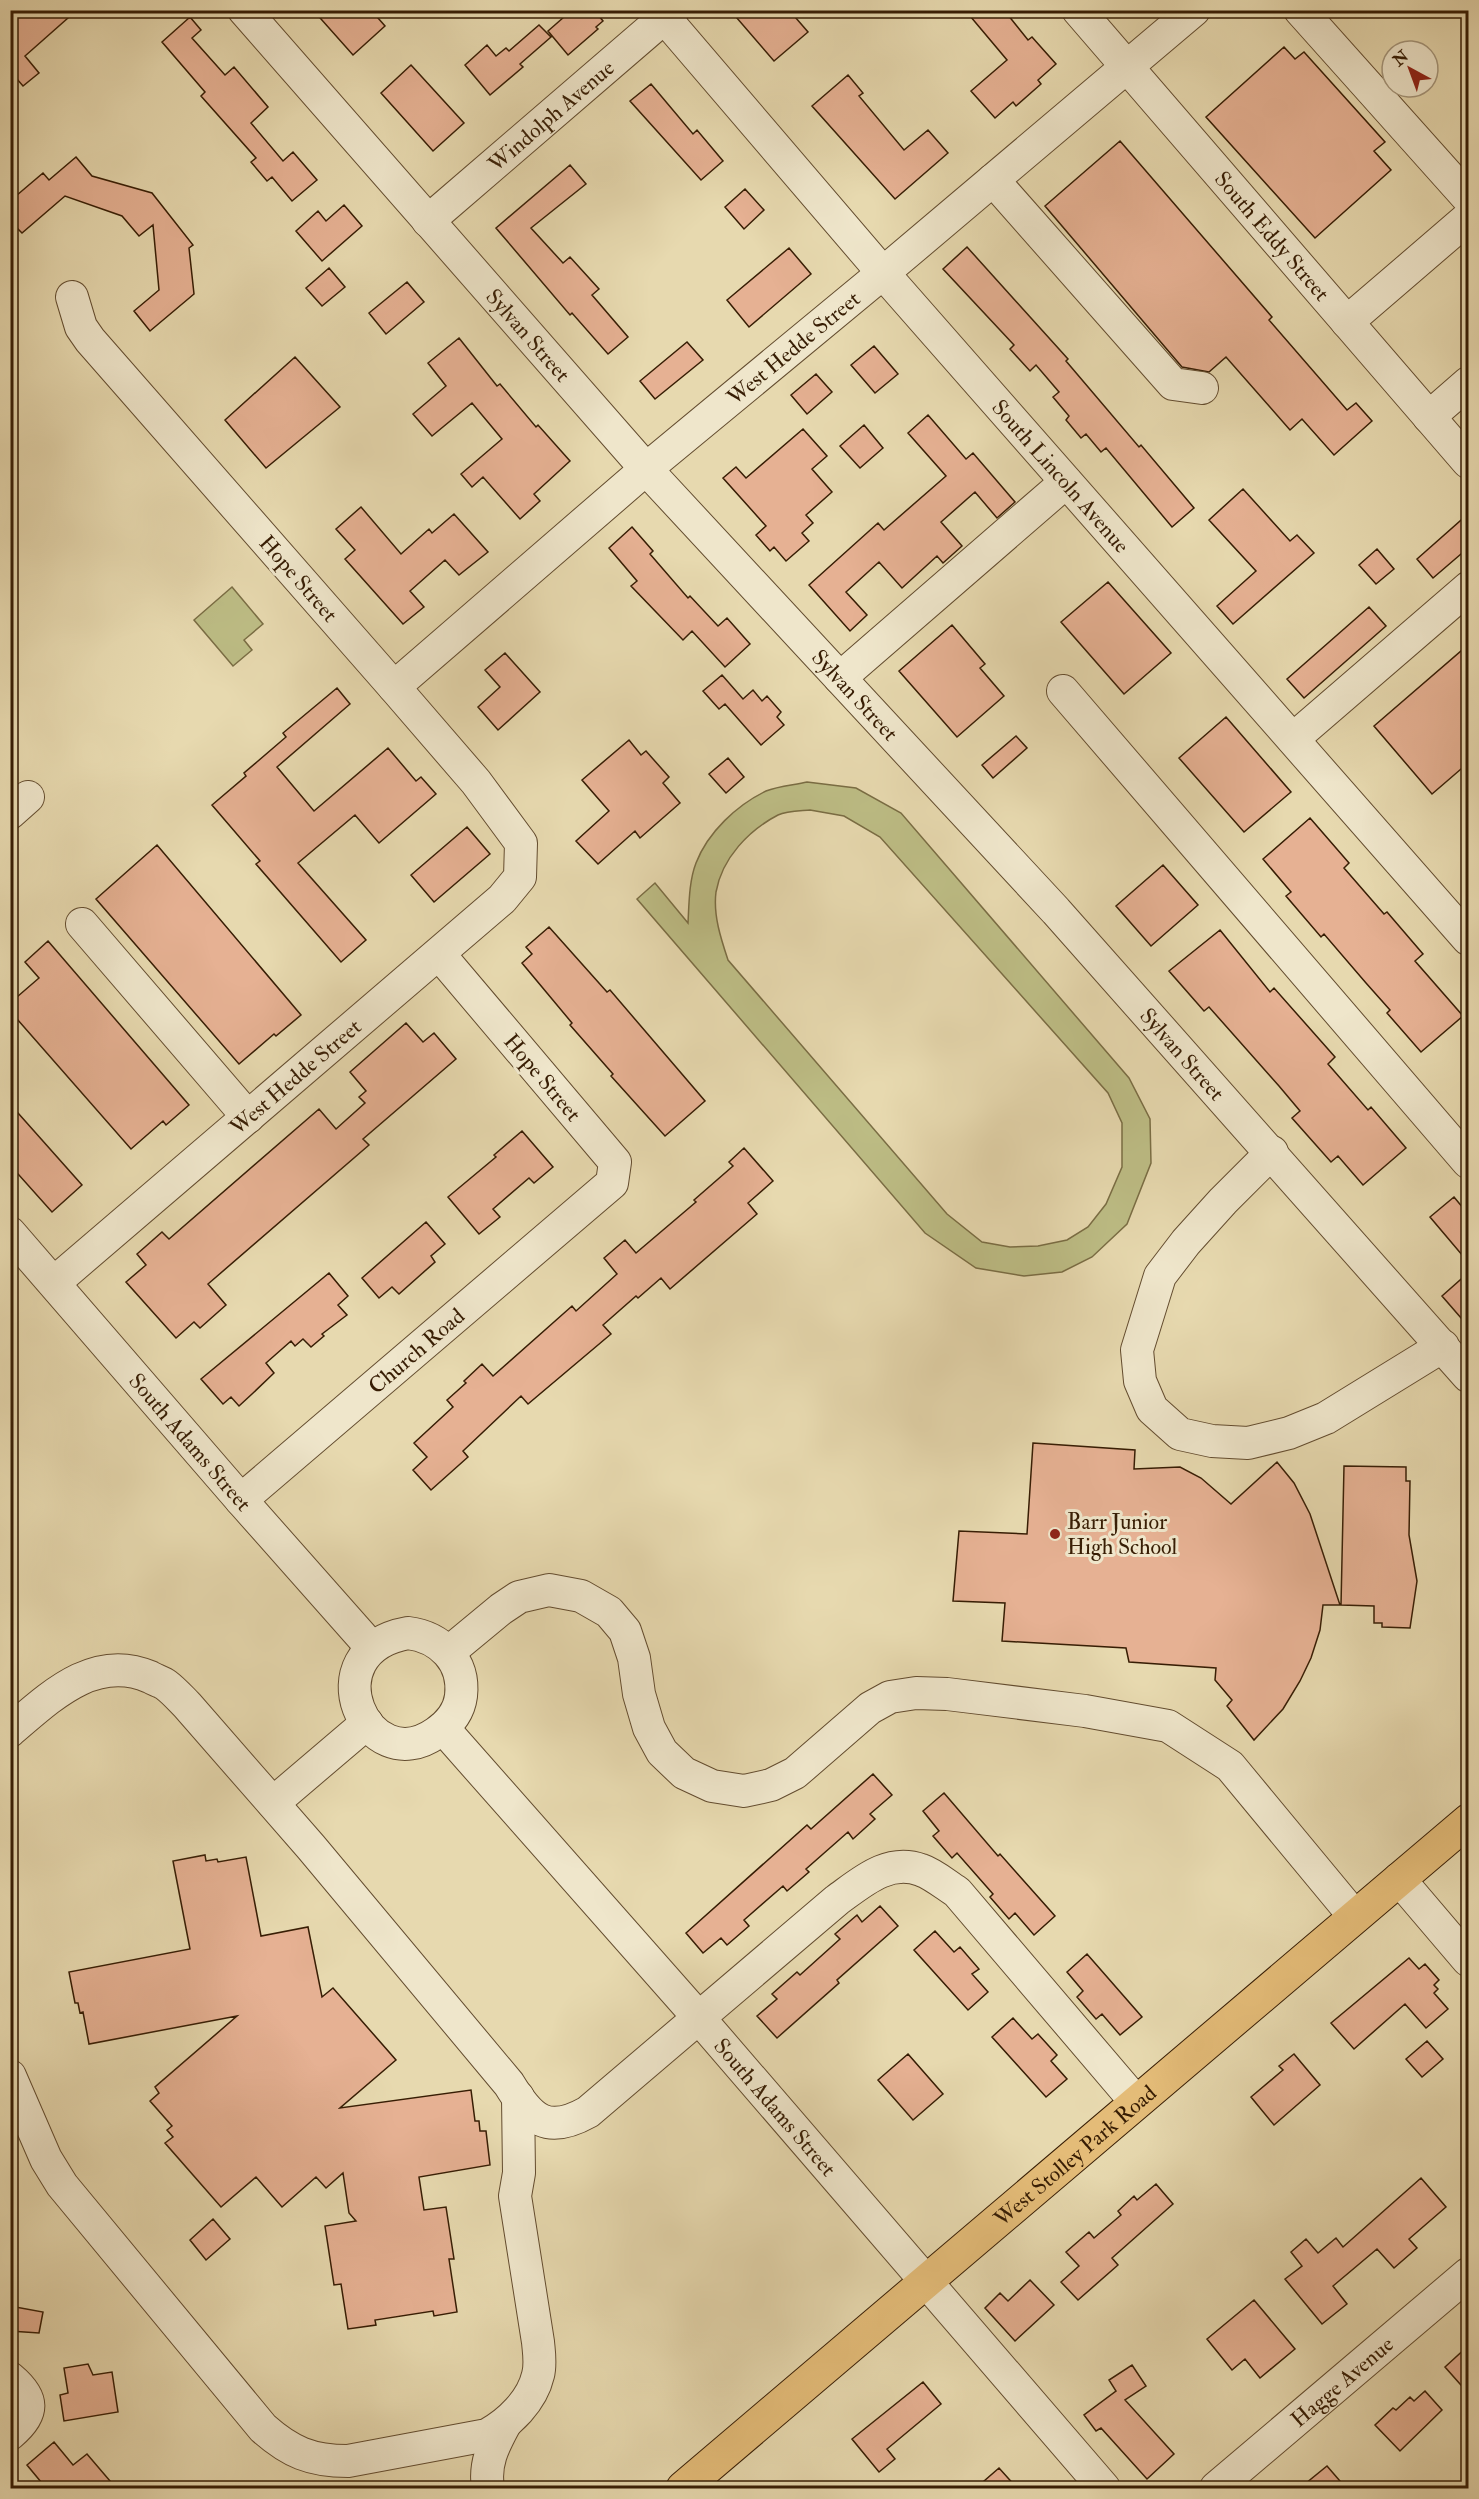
<svg xmlns="http://www.w3.org/2000/svg" width="1479" height="2499" font-family="'IM FELL Double Pica',serif">
  <style>
    .green { fill: #bdbd85; stroke: #7a6d44; stroke-width: 1.5; fill-rule: evenodd }
    .building { fill: #e6b193; stroke: #371d04; stroke-width: 1.5 }
    .lines { fill: none; stroke-linecap: round; stroke-linejoin: round }
    .minor-casing { stroke: #634c2f; stroke-width: 34 }
    .major-casing { stroke: #371d04; stroke-width: 35 }
    .minor { stroke: #efe6cb; stroke-width: 32 }
    .major { stroke: #e4bc78; stroke-width: 33 }
    .poi-dot { fill: #8f2418; stroke: #efe6cb; stroke-width: 2 }
    .labels { text-anchor: middle; stroke-width: 6; stroke-linejoin: round; paint-order: stroke }
    .street-label { font-size: 22px; fill: #371d04; stroke: #efe6cb }
    .poi-label { font-size: 22px; fill: #371d04; stroke: #efe6cb; text-anchor: start }
  </style>
  <rect width="100%" height="100%" fill="#e7d9af"/>
  <filter id="stains"><feTurbulence type="fractalNoise" baseFrequency=".00333" numOctaves="4"/><feColorMatrix values="0 0 0 0 .2 0 0 0 0 .09 0 0 0 0 .02 0 0 0 .5 -.17"/></filter>
  <radialGradient id="worn" r=".72"><stop offset=".6" stop-color="#630" stop-opacity="0"/><stop offset="1" stop-color="#630" stop-opacity=".3"/></radialGradient>
  <path class="green" d="M232,587l31,37 -19,16 8,10 -19,16 -39,-46z
    M807,782l49,6 45,25 228,265 21,41 1,44 -24,61 -35,33 -30,15 -38,4 -48,-8 -51,-35 -288,-334 18,-16 33,40c1,-19 1,-42 8,-60 12,-31 41,-58 70,-72 12,-5 28,-6 41,-9zM810,810l34,6 36,21 228,256 14,30v44l-16,37 -18,23 -21,13 -29,6 -28,1 -28,-5 -35,-28 -219,-254c-7,-21 -15,-45 -12,-68 6,-34 33,-62 62,-77 9,-4 23,-4 32,-5z"/>
  <path class="building" d="M21,10h56l-52,46 14,17 -16,13 -13,-15v-51z
    M313,10h58l14,16 -32,29z
    M572,10h22l9,11 -7,6 2,2 -30,26 -20,-24z
    M730,10h59l19,22 -34,29z
    M965,10h39l24,30 4,-3 24,27 -18,16 3,4 -25,22 -3,-4 -18,16 -24,-27 36,-31z
    M190,17l11,13 -9,8 33,37 9,-8 34,40 -17,16 32,38 10,-9 24,28 -25,21 -20,-24 -5,4 -16,-19 5,-4 -55,-62 4,-4 -43,-50z
    M539,25l12,12 -31,27 3,3 -33,28 -25,-30 22,-20 9,11 10,-8 3,3z
    M1284,47l11,12 9,-7 81,90 -11,9 17,19 -76,68 -109,-121z
    M411,65l53,58 -31,28 -52,-58z
    M848,75l15,18 -4,3 45,54 24,-20 20,23 -53,46 -83,-93z
    M651,84l42,50 4,-4 26,31 -22,19 -71,-79z
    M1120,141l152,176 -3,3 78,90 9,-7 16,18 -38,34 -32,-36 -12,11 -64,-73 -17,15 -27,-5 -137,-161z
    M76,157l16,19 60,17 41,52 -4,3 5,46 -44,37 -16,-20 25,-21 -6,-65 -14,11 -17,-20 -57,-20 -43,37 -12,-12v-20l33,-28 6,7z
    M570,165l16,19 -55,44 32,35 7,-6 29,32 -7,6 36,42 -20,17 -36,-41 -2,2 -74,-87z
    M745,189l19,21 -20,19 -19,-22z
    M344,205l18,21 -40,35 -26,-30 22,-20 8,10z
    M967,247l101,112 -2,2 73,86 2,-2 53,63 -22,19 -66,-79 -5,4 -15,-18 -5,4 -15,-18 3,-4 -16,-19 6,-5 -23,-27 -6,6 -20,-22 4,-4 -71,-76z
    M789,248l22,26 -62,53 -22,-27z
    M329,268l16,19 -23,19 -16,-18z
    M407,282l17,20 -38,32 -17,-21z
    M459,338l38,48 3,-2 36,43 2,-2 32,36 -36,33 6,7 -20,18 -37,-42 -11,10 -11,-13 41,-35 -30,-36 -40,33 -19,-22 33,-28 -18,-23z
    M687,342l16,18 -48,39 -15,-18z
    M874,346l24,28 -23,19 -24,-28z
    M295,357l45,50 -74,61 -41,-48z
    M816,374l16,18 -25,22 -16,-19z
    M928,415l38,44 7,-6 42,49 -18,16 -22,-26 -34,30 21,24 -19,17 -6,-7 -35,32 -23,-26 -33,30 21,23 -17,16 -41,-46 69,-62 6,7 62,-54 -38,-43z
    M864,425l19,23 -23,20 -20,-22z
    M803,429l24,27 -15,13 20,23 -26,23 7,8 -11,10 7,8 -23,20 -12,-14 -4,4 -14,-16 10,-9 -43,-48 13,-11 10,11z
    M1243,489l47,52 7,-6 17,18 -81,71 -16,-18 39,-35 -47,-51z
    M361,507l40,47 28,-25 3,4 22,-19 34,38 -29,23 -14,-15 -35,31 14,16 -21,17 -58,-65 10,-9 -19,-21z
    M1468,514v34l-35,30 -16,-19z
    M632,527l21,24 -3,3 38,44 2,-2 28,30 9,-8 23,26 -25,23 -33,-36 -9,9 -52,-54 6,-5 -28,-33z
    M1377,549l17,20 -18,15 -17,-19z
    M1108,582l63,71 -47,41 -63,-72z
    M1369,607l17,19 -82,72 -17,-19z
    M952,625l33,39 -5,4 24,28 -47,41 -58,-66z
    M1468,645v118l-36,31 -58,-68z
    M505,653l35,39 -42,38 -20,-23 22,-20 -15,-17z
    M722,675l21,24 10,-9 9,11 5,-5 14,16 -4,5 7,8 -23,20 -36,-41 -6,5 -16,-18z
    M337,688l13,16 -73,63 37,44 74,-63 28,33 5,-4 15,17 -57,49 -24,-28 -57,48 68,77 -25,22 -85,-98 4,-3 -48,-56 34,-29 -2,-3 42,-36 -3,-4z
    M1226,717l65,75 -47,40 -65,-74z
    M1016,736l11,12 -34,30 -11,-13z
    M629,740l12,15 5,-4 23,26 -6,6 17,20 -40,35 -5,-7 -37,33 -22,-23 33,-30 -27,-31z
    M728,758l16,19 -18,16 -17,-19z
    M1310,818l39,45 -5,5 40,46 3,-2 36,42 -8,7 48,55 -42,36 -34,-39 3,-3 -24,-27 -42,-49 -3,3 -35,-41 5,-4 -28,-33z
    M467,827l23,27 -56,48 -23,-27z
    M157,845l144,170 -25,21 -2,-2 -35,30 -143,-165z
    M1163,865l35,40 -47,41 -35,-40z
    M549,927l58,65 3,-2 95,111 -40,35 -54,-60 2,-2 -43,-49 2,-2 -50,-60 10,-9 -6,-7z
    M1220,930l50,62 4,-4 61,69 -7,7 40,46 3,-3 35,41 -43,37 -25,-29 -7,6 -39,-44 8,-7 -21,-25 -70,-79 -5,4 -35,-40z
    M48,941l141,164 -23,20 -3,-4 -32,28 -121,-138v-8l29,-25 -14,-16z
    M406,1023l17,19 11,-9 22,26 -93,80 6,6 -161,139 18,21 -26,23 -6,-6 -18,16 -50,-56 20,-17 -9,-11 25,-22 7,7 150,-130 17,20 29,-26 -6,-6 7,-6 -16,-19z
    M10,1104l72,81 -30,27 -42,-47z
    M522,1131l31,36 -19,16 -5,-5 -36,31 7,8 -21,17 -31,-37 48,-40 -2,-2z
    M744,1148l29,33 -25,22 9,11 -87,75 -9,-11 -23,20 -2,-2 -33,29 8,9 -83,70 -7,-8 -58,55 5,6 -37,33 -18,-20 14,-13 -13,-14 39,-36 -6,-7 19,-17 -2,-2 18,-17 11,12 79,-70 4,5 41,-37 -13,-16 21,-18 11,13 60,-51 -2,-2 39,-34 -4,-4z
    M1454,1197l14,17v48l-38,-45z
    M426,1222l19,22 -14,12 4,6 -36,32 -7,-7 -13,11 -17,-20z
    M329,1273l19,23 -10,9 9,10 -25,19 2,2 -13,11 -8,-8 -8,7 -4,-5 -25,22 8,10 -22,21 -13,12 -8,-9 -8,7 -22,-25z
    M1468,1273v53l-26,-30z
    M1033,1443l102,7 -1,19 46,-2 21,11 30,26 46,-42 17,21 16,31 30,91h-17l-3,25 -9,28 -11,23 -17,28 -29,31 -27,-34 5,-6 -17,-20 1,-12 -87,-6 -3,-14 -124,-7 3,-38 -52,-2 6,-70 68,3z
    M1344,1466l62,1v14h4l-1,54 8,46 -7,47 -28,-1v-4h-8v-17l-33,-1z
    M873,1774l19,21 -22,19 5,5 -22,20 -5,-7 -42,37 3,3 -22,19 -4,-5 -39,34 5,6 -22,19 -6,-7 -18,15 -17,-20 121,-108 4,4z
    M944,1793l54,63 2,-2 55,62 -21,19 -19,-22 -6,6 -19,-22 3,-3 -36,-41 -5,5 -19,-22 6,-5 -16,-20z
    M205,1855l1,6 11,-2 1,3 28,-5 15,79 47,-9 14,70 11,-9 63,72 -56,48 131,-18 4,31h4l1,10h6l4,34 -71,12 5,33 22,-3 8,52h-5l8,53 -23,4 -1,-5 -58,9 1,5 -28,4 -7,-45 -7,1 -9,-59 31,-5 -7,-8 -6,-40 -17,15 -10,-11 -34,30 -26,-30 -35,30 -56,-64 8,-6 -6,-7 5,-4 -22,-25 9,-8 -4,-6 82,-71 -148,28 -6,-32 -3,1 -2,-10h-3l-6,-31 121,-23 -17,-88z
    M880,1906l18,20 -61,54 2,3 -62,55 -20,-22 20,-17 -5,-5 25,-22 3,3 40,-36 -5,-5 22,-19 5,7z
    M935,1931l19,21 6,-5 19,22 -7,5 16,18 -20,18 -54,-60z
    M1087,1954l55,63 -22,18 -18,-21 -6,5 -19,-22 6,-6 -16,-19z
    M1409,1958l10,11 6,-5 14,16 -5,5 4,4 -4,4 14,16 -22,19 -21,-24 -51,45 -23,-26z
    M1013,2018l19,21 6,-5 19,21 -6,6 16,18 -21,18 -54,-60z
    M1427,2041l16,18 -21,18 -16,-18z
    M908,2054l35,40 -30,26 -35,-40z
    M1294,2054l26,31 -46,40 -23,-28 32,-27 -4,-4z
    M1421,2178l25,29 -37,32 8,9 -23,20 -17,-19 -44,37 14,18 -25,20 -37,-45 17,-13 -11,-14 15,-13 12,14 18,-15 7,9z
    M1156,2184l17,20 -61,54 6,7 -40,35 -17,-18 18,-16 -13,-14 23,-20 5,6 27,-23 -3,-4 16,-15 3,4z
    M213,2219l17,20 -24,21 -16,-20z
    M1030,2280l24,25 -39,36 -30,-33 15,-15 8,8z
    M1254,2300l41,49 -35,29 -15,-19 -13,11 -25,-31z
    M10,2306l33,6 -4,21 -29,-2z
    M1468,2346v47l-23,-26z
    M88,2364l5,11 19,-3 6,40 -54,9 -4,-26 8,-2 -4,-25z
    M1132,2365l14,21 -21,14 49,54 -27,25 -46,-51 -5,3 -12,-16 32,-24 -7,-11z
    M923,2382l18,22 -54,45 8,10 -16,13 -27,-33z
    M1425,2391l17,19 -42,41 -25,-26 18,-17 3,2 14,-13 4,4z
    M54,2442l19,23 14,-11 29,34h-70l-19,-23z
    M1327,2466l19,22h-46z
    M999,2468l18,20h-41z"/>
  <g class="lines">
    <g class="minor-casing">
      <g id="minor">
        <path id="s1" d="M244,10l402,459 410,442 412,465"/>
        <path id="s2" d="M658,10l225,263 585,666"/>
        <path id="s3" d="M1078,10l390,452"/>
        <path d="M1300,10l168,188"/>
        <path d="M993,180l180,204 29,4"/>
        <path id="s4" d="M428,221l245,-211"/>
        <path d="M1347,322l121,-104"/>
        <path d="M1429,417l39,-34"/>
        <path d="M840,678l226,-196"/>
        <path id="s5" d="M394,687l252,-218 237,-196 311,-263"/>
        <path d="M1063,691l405,471"/>
        <path d="M1293,739l175,-151"/>
        <path d="M10,813l18,-16"/>
        <path d="M82,924l166,193"/>
        <path d="M1272,1152l-49,49 -37,41 -26,34 -23,74 3,31 12,28 28,25 32,7 36,2 41,-10 37,-15 117,-72"/>
        <path id="s6" d="M10,1233l231,267 131,148"/>
        <path id="s7" d="M55,1282l447,-383 18,-22 1,-34 -45,-61 -82,-95 -304,-347 -9,-13 -9,-30"/>
        <path id="s8" d="M241,1500l371,-317 3,-21 -176,-208"/>
        <path d="M408,1633c32,4 57,28 53,63 -2,16 -12,28 -25,37 -69,49 -128,-82 -28,-100z"/>
        <path d="M449,1652l52,-43 18,-12 30,-7 32,6 28,16 16,19 9,27 5,36 10,34 13,24 22,21 28,13 32,5 27,-6 24,-12 75,-65 20,-11 26,-4 31,1 138,17 83,15 62,40 125,151"/>
        <path id="s9" d="M443,1728l256,290 405,470"/>
        <path d="M10,1731c40,-34 84,-78 140,-54 5,3 12,5 16,8 8,6 14,13 21,20l124,142 198,237c22,36 38,51 79,28l249,-212c25,-18 51,-42 84,-30 12,4 25,15 36,22l179,210"/>
        <path d="M273,1803l94,-80"/>
        <path d="M1399,1879l69,81"/>
        <path d="M10,2076l36,83 16,26 201,243c27,24 48,33 85,33l139,-26c22,-12 45,-34 51,-60 3,-11 1,-22 0,-33l-23,-146 4,-23 -1,-76"/>
        <path d="M10,2378c24,20 25,35 0,56"/>
        <path d="M488,2488c-4,-24 5,-42 17,-64"/>
        <path id="s10" d="M1216,2488l252,-214"/>
      </g>
    </g>
    <g class="major-casing">
      <g id="major">
        <path id="s11" d="M683,2488l785,-667"/>
      </g>
    </g>
    <use href="#minor" class="minor"/>
    <use href="#major" class="major"/>
  </g>
  <circle class="poi-dot" cx="1055" cy="1534" r="6"/>
  <g class="labels">
    <g class="street-label">
      <text dy="8" stroke="none"><textPath href="#s4" startOffset="162">Windolph Avenue</textPath></text>
      <text dy="8" stroke="none"><textPath href="#s3" startOffset="298">South Eddy Street</textPath></text>
      <text dy="8" stroke="none"><textPath href="#s1" startOffset="432">Sylvan Street</textPath></text>
      <text dy="8" stroke="none"><textPath href="#s5" startOffset="524">West Hedde Street</textPath></text>
      <text dy="8" stroke="none"><textPath href="#s2" startOffset="616">South Lincoln Avenue</textPath></text>
      <text transform="translate(299 578) rotate(49)" y="8">Hope Street</text>
      <text dy="8" stroke="none"><textPath href="#s1" startOffset="918">Sylvan Street</textPath></text>
      <text dy="8" stroke="none"><textPath href="#s1" startOffset="1404">Sylvan Street</textPath></text>
      <text dy="8" stroke="none"><textPath href="#s7" startOffset="316">West Hedde Street</textPath></text>
      <text transform="translate(543 1077) rotate(50)" y="8">Hope Street</text>
      <text dy="8" stroke="none"><textPath href="#s8" startOffset="230">Church Road</textPath></text>
      <text dy="8" stroke="none"><textPath href="#s6" startOffset="276">South Adams Street</textPath></text>
      <text dy="8" stroke="none"><textPath href="#s9" startOffset="504">South Adams Street</textPath></text>
      <text dy="8" stroke="none"><textPath href="#s11" startOffset="514">West Stolley Park Road</textPath></text>
      <text dy="8" stroke="none"><textPath href="#s10" startOffset="165">Hagge Avenue</textPath></text>
    </g>
    <g class="poi-label">
      <text x="1067" y="1529">Barr Junior<tspan x="1067" dy="25">High School</tspan></text>
    </g>
  </g>
  <rect width="1479" height="2499" fill="none" stroke="#e7d9af" stroke-width="36"/>
  <rect x="12" y="12" width="1455" height="2475" fill="none" stroke="#371d04" stroke-width="3"/>
  <rect x="18" y="18" width="1443" height="2463" fill="none" stroke="#371d04" stroke-width="1.5"/>
  <g transform="translate(1410 69) rotate(319)"><circle r="28" fill="#efe6cb" stroke="#a5967b" stroke-width="1.5"/>
  <path d="M0-4.5L10 22L0 15L-10 22Z" fill="#8f2418"/>
  <text y="-9" font-size="16" font-weight="bold" text-anchor="middle" fill="#371d04">N</text>
  </g>
  <rect width="100%" height="100%" filter="url(#stains)"/>
  <rect width="100%" height="100%" fill="url(#worn)"/>
</svg>
